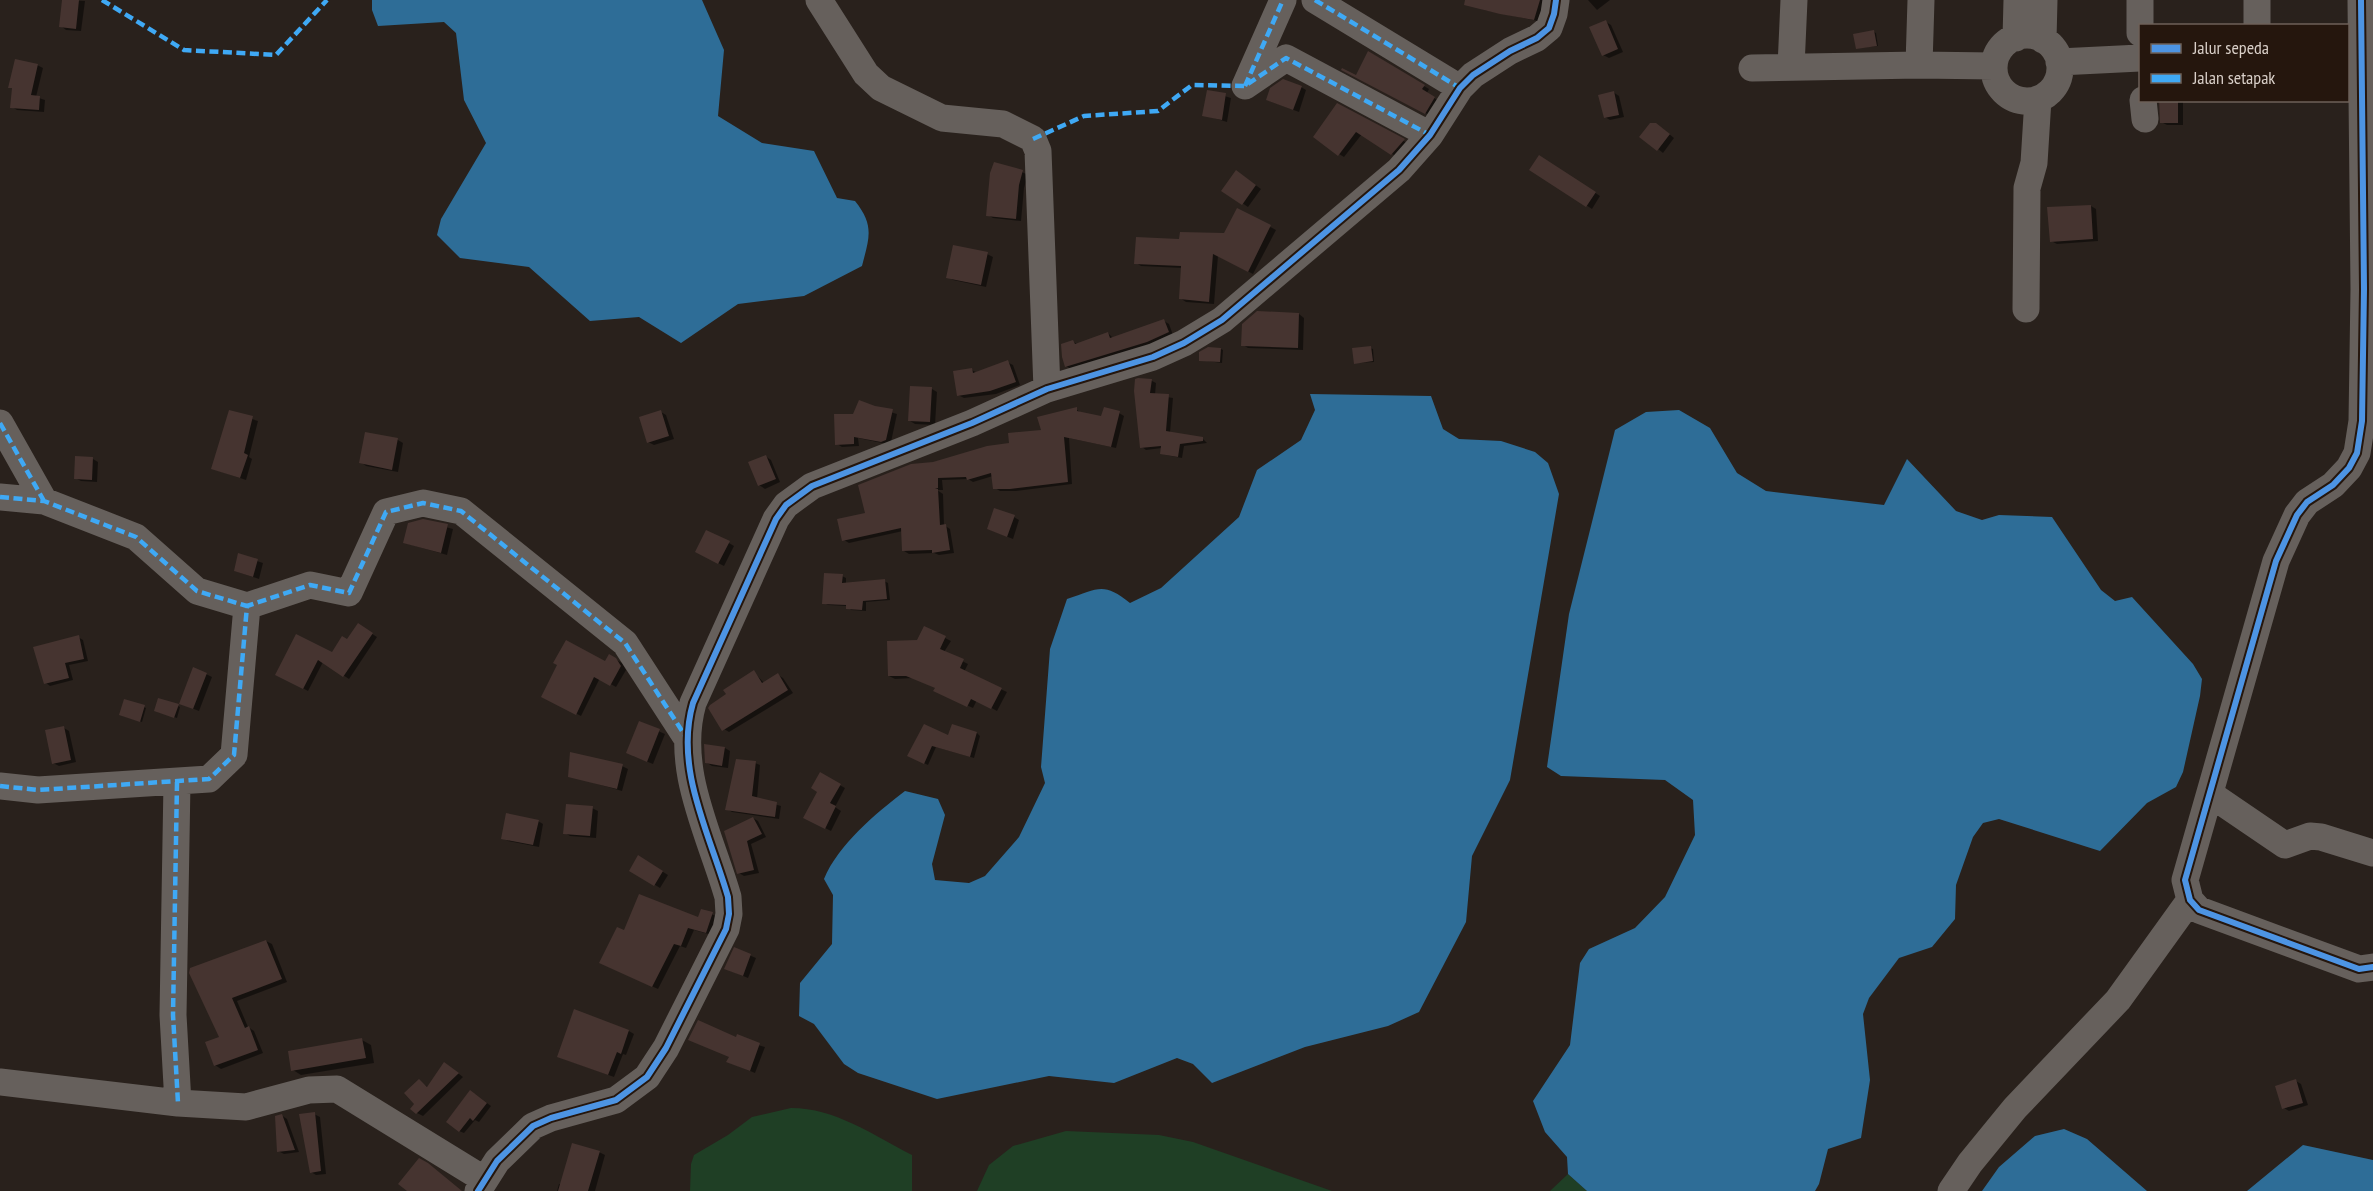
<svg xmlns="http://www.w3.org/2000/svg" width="2373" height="1191" font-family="'PT Sans Narrow',sans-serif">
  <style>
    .green { fill: #1f3f25 }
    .water { fill: #2e6d97 }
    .shadow { fill: #0007 }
    .building { fill: #463430 }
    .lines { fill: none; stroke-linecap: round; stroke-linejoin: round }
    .minor { stroke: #66605c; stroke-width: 27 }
    .quiet { stroke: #3fa9f5; stroke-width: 4.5; stroke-dasharray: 9 4.5; stroke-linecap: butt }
    .cycleway-casing { stroke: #25160d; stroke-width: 10 }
    .cycleway { stroke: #4d94e3; stroke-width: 6 }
  </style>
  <rect width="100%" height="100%" fill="#29211c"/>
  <path class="green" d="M791,1108c44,0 82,27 121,47v36h-222l1,-27 3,-9 34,-20 24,-18z
    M1066,1131l93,4 34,7 139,49h-355l12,-26 24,-19z
    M1568,1174l19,17h-37z"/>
  <path class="water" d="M372,0h330l22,50 -6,66 44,27 52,8 23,47 18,3c20,25 14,37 7,65l-58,30 -66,8 -57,39 -42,-26 -49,4 -61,-54 -69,-9 -23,-23 4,-16 45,-76 -22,-43 -8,-67 -12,-11 -66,4 -6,-16z
    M1310,394l121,2 12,33 16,10 42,2 34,11 13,11 11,31 -49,286 -38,76 -6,66 -47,90 -31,14 -83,21 -93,36 -19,-19 -16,-6 -63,25 -65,-7 -112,23 -79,-26 -14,-9 -30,-40 -15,-8 1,-33 32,-39 1,-49 -9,-16c14,-34 52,-66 81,-88l33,8 7,16 -13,49 3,16 34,3 16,-7 34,-39 26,-54 -4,-16 9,-118 17,-50c31,-10 36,-18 63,4l31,-15 78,-71 18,-47 44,-30 14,-30z
    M1679,410l31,18 27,45 29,18 118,14 23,-46 49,52 26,9 17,-5 53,2 49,73 14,11 17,-4 61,67 9,15 -2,17 -17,76 -7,15 -29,16 -47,48 -101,-32 -16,4 -10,14 -17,48 -1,34 -23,28 -33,11 -30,40 -6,16 7,66 -9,58 -33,11 -9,35 -4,7h-228l-19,-17 -1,-17 -22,-25 -12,-31 37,-56 10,-82 9,-14 46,-21 30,-31 30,-62 -2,-35 -28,-20 -104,-4 -14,-9 22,-153 46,-184 31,-18z
    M2064,1129l23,10 60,52h-165l17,-24 36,-31z
    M2303,1145l70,15v31h-126z"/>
  <path class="shadow" d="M64,0l21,1 -4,30 -15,-1 -5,-4z
    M1483,0h61l-6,21 -54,-11 -4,-2z
    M1588,0h22l-13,10z
    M1606,22l5,3 12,27 -14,6 -6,-3z
    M1874,32l2,1 2,13 -21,2z
    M1369,53l60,36 -2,4 13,9 -9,14 -74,-40z
    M37,65l6,3 -7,29 9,3 -1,12 -27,-2 -5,-3z
    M1301,87l5,3 -7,22 -32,-12z
    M1208,91l23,7 -4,24 -23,-7z
    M1613,92l6,4 5,21 -14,3 -5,-3z
    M2159,100h24v25h-16l-6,-3z
    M1338,105l71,39 -12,13 -35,-23 -18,23 -5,-3z
    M1662,128l12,10 -11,15 -5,-4z
    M1545,160l55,36 -8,13 -61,-40z
    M1022,172l6,3 -4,13 -3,33 -28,-3 -5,-3z
    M1242,175l19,14 -13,18 -25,-17z
    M2091,206l5,3 2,32 -41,3 -6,-3z
    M1238,210l38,20 -23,44 -35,-18 -4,48 -28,-2 -6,-4 3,-30 -42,-2 -5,-3 89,-28z
    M987,254l6,3 -7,30 -33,-7 -5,-3z
    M1299,314l5,4 -1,32 -55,-2 -5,-3z
    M1164,321l5,3 4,11 -28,12 -74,22 -5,-3 7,-24 5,2 30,-11 5,5z
    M1370,348l3,1 1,13 -19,1z
    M1221,349l2,1 -1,13 -22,-3z
    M1007,362l6,3 7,20 -24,9 -32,4 -6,-3 14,-25 5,3z
    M1137,380l15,1 4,2 -1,12 18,3 -3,35 33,6 4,4 -23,3 -2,12 -16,-3 -5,-2 1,-5 -16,2 -4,-3z
    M932,389l5,3 -2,33 -20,-1 -5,-3z
    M874,407l23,7 -6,28 -4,2 -29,-6 1,8 -17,1 -5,-3z
    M1076,409l6,5 21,4 16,-5 5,3 -8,32 -47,-10 3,46 -56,7h-16l-5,-3 -2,-12 -20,6 -5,-3 -26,1 1,10h-6l6,4 1,31 6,4 4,24 -15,2 -5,-2 -25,1 -5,-3 -1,-20 -54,12 -5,-3 23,-26 66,-50 78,-20 31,-12z
    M230,412l28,9 -9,36 3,2 -6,21 -33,-11z
    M661,412l5,3 8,24 -20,6 -6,-3z
    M366,434l32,6 5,3 -5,29 -32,-6 -5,-4z
    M765,456l6,4 9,22 -15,7 -6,-4z
    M93,459l5,3 -1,20 -16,-1 -6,-3z
    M1014,517l5,3 -6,19 -25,-10z
    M423,521l30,8 -6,26 -42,-12z
    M729,543l5,3 -10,20 -22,-11z
    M239,555l24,8 -4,16 -24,-8z
    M842,576l4,2v6l38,-3 4,2 2,17 -24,2v9l-15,-1 -4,-4 -19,-1 -4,-2z
    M363,628l14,9 -28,42 -26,-17 -15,29 -31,-17 55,-20z
    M925,628l26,13 -7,11 24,12 -4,8 43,20 -10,19 -20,-11 -4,8 -33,-15 -4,-5 -23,-10 -18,1 -6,-3 29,-34z
    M78,637l5,3 5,21 -19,4 4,15 -23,6 -4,-3z
    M609,656l13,7 4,7 -10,17 -16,-9 -19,38 -38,-19 62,-34z
    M754,672l10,11 14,-8 5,3 10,15 -64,39 -5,-3 4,-34z
    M206,674l6,3 -13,34 -18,-7z
    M178,706l2,1 -3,11 -19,-6z
    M144,707l2,1 -4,14 -19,-6z
    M640,723l25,11 -12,30 -20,-8z
    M64,728l5,3 7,31 -17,4 -6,-3z
    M977,733l3,3 -6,22 -38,-11 -8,18 -19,-9 40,-19z
    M725,748l5,3 -2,17 -16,-2 -5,-3z
    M755,763l5,2 -3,34 24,7 -2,13 -47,-7 -5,-3z
    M622,766l6,3 -6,22 -52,-15z
    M820,774l25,14 -10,19 6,4 -10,20 -26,-13 14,-27z
    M592,808l6,3 -2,27 -26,-2 -5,-3z
    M753,818l5,3 8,16 -15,7 8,29 -15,3 -5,-3z
    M538,821l5,3 -4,23 -31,-6 -5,-3z
    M639,857l29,18 -8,13 -29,-18z
    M702,910l16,7 -6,18 -18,-5 -8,18 -6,-2 -22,43 -51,-23 18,-34 74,-13z
    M266,941l6,3 15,38 -50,19 11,26 6,4 9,22 -42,16 -6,-4 6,-27 -30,-66z
    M735,949l21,9 -8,20 -17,-7z
    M629,1031l5,3 -8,21 -3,-1 -9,23 -50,-18z
    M737,1039l28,8 -10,26 -27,-11z
    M362,1040l9,5 3,18 -73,12 -8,-5z
    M450,1067l13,10 -40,39 -6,-3 -5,-4 4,-5 3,-23 9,6z
    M2296,1081l5,3 7,21 -19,6 -5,-3z
    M475,1094l16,12 -12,16 -4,-2 -11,13 -5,-2z
    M314,1114l6,3 6,57 -10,1 -5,-3z
    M281,1115l6,4 12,33 -15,2 -6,-3z
    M599,1152l6,3 -10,36h-38l2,-7 3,1z"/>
  <path class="building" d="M62,0h17l-3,29 -17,-2z
    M1465,0h75l-6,20 -34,-6 -36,-9z
    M1606,20l12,29 -16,7 -13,-29z
    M1874,30l3,16 -21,3 -3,-15z
    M1368,51l57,34 -3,4 13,8 -10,17 -84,-44 1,-2 14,7z
    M15,59l23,5 -7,31 9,1 -1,14 -29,-2 2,-20h-4z
    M1283,79l19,7 -9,24 -27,-10 4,-12z
    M1207,90l19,3 -4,27 -20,-4z
    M1614,91l5,24 -15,3 -6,-23z
    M2159,100h19v23h-18z
    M1337,103l68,36 -14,16 -35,-23 -18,24 -25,-19z
    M1650,123h6l14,11 -13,17 -18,-14z
    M1539,155l57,37 -10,15 -57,-37z
    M994,162l29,8 -4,15 -3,34 -30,-3 4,-43z
    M1236,170l20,15 -14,20 -21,-14z
    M2091,205l2,34 -43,3 -3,-35z
    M1237,208l34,17 -23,47 -35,-18 -4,48 -30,-3 2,-33 -47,-2 2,-27 43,2 1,-7 44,1z
    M953,245l35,7 -7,33 -35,-7z
    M1257,311l42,2 -1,35 -57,-2 1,-22z
    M1164,319l5,13 -22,10 -82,25 -3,-10 -1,-13 12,-4 2,4 33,-12 2,6z
    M1371,346l2,15 -19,3 -2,-16z
    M1208,347l13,1 -1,14 -21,-1v-9z
    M1008,360l8,22 -26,9 -33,5 -4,-25 19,-3 1,5z
    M1138,378l14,1 -2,14 19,1 -3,37 37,6v4l-23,3 -2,13 -18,-3 1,-8 -21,2 -6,-57 1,-12z
    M910,386l22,1 -2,35 -22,-1z
    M859,400l16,6 18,3 -7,31 -5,2 -27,-5v7l-19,1 -1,-31h19z
    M1077,407v4l24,5 3,-9 16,4 -9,36 -47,-10 4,45 -58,7h-17l-2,-16 -24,7 -1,-3 -28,1v10h-3l3,1 2,36 6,-1 4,26 -18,3v-3l-30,1 -1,-23 -59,13 -5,-22 28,-6 -7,-28 53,-21 22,-2 54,-16 22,-3 -1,-10 33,-3 -4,-13z
    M229,410l24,6 -9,37 4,2 -8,23 -29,-9z
    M661,410l8,26 -22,7 -8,-26z
    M365,432l33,6 -6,32 -33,-7z
    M766,455l10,24 -18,7 -10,-24z
    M75,456l18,1 -1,23 -18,-1z
    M994,508l21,7 -8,22 -20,-8z
    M423,519l25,5 -7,29 -38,-10 5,-20z
    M706,530l24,11 -12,23 -23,-12z
    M238,553l20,6 -5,18 -19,-6z
    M824,573l19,1 -1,9 43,-4 2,20 -24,2 -1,9 -16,-1v-4l-24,-1z
    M358,623l15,10 -30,44 -25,-17 -15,29 -28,-14 21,-41 36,18 10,-16 5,3z
    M924,626l22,10 -6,13 24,10 -4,9 42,20 -11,21 -20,-10 -4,8 -34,-16 2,-3 -29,-12h-18l-1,-35 30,-1z
    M79,635l5,24 -19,4 4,15 -25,6 -11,-37z
    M566,640l39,21 4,-7 7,4 5,8 -11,20 -16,-9 -18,38 -35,-18 16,-32 -4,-2z
    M193,667l14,6 -14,36 -14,-5z
    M754,670l8,13 16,-10 10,17 -66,41 -14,-23 2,-3 16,-11 -3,-4z
    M158,698l21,6 -5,14 -20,-7z
    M124,699l21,6 -5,17 -21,-7z
    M639,721l21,8 -13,33 -21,-9z
    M924,724l24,11 4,-11 25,8 -7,25 -38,-11 -8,18 -17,-8z
    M64,726l7,34 -19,4 -7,-34z
    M704,744l21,3 -3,19 -17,-3z
    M570,752l53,12 -6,25 -49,-12z
    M736,759l20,2 -4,35 25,6 -2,15 -50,-7z
    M820,772l21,12 -11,19 6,3 -11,23 -22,-11 14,-26 -6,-4z
    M566,804l27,2 -3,30 -27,-2z
    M506,813l33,7 -6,25 -32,-6z
    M753,817l9,17 -15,7 7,29 -17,4 -13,-43z
    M638,855l25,16 -9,15 -25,-15z
    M639,894l59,23 3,-8 12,3 -7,21 -18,-5 -7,18 -7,-2 -22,43 -53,-24 18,-36 7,3z
    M266,940l16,39 -50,19 13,30 4,-2 9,24 -44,16 -9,-24 14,-5 -30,-64 1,-5z
    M734,947l17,7 -8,22 -19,-7z
    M574,1009l55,21 -8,24 -4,-2 -9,23 -51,-18z
    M698,1020l38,17 1,-3 23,9 -10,28 -24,-9 3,-5 -41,-17z
    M362,1038l4,20 -75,13 -3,-20z
    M444,1062l15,11 -43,41 -6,-5 4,-5 -10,-11 15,-14 8,8z
    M2296,1079l7,24 -21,6 -7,-23z
    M470,1090l17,13 -14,18 -3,-3 -11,14 -13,-10z
    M315,1112l6,59 -11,2 -11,-59z
    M282,1114l13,36 -18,2 -2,-36z
    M572,1143l28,8 -12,40h-30z
    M419,1158l9,5 34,28h-55l-9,-7z"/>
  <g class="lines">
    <path class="minor" d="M819,0l47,74 15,14 61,30 61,6 30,15 5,12 9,238
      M1315,0l145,88
      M1921,0l-2,65 75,1
      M2140,0v33
      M2257,0v26
      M2361,0l3,289 -2,132 -5,32 -8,15 -16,17 -26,17 -10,13 -21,46 -91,319 5,20 9,10 160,59 14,-2
      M1994 68a33 33 0 1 1 66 0a33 33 0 1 1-66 0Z
      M2016,38l1,-38
      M2043,40l1,-40
      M2059,62l81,-4
      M1791,67l3,-67
      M1752,68l167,-3
      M1245,86l41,-28 144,77
      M1245,86l38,-86
      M2143,100l2,19
      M2026,309l1,-121 7,-25 4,-64
      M0,423l44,78
      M0,497l44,4 92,36 61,54 50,15
      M177,782l-4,233 5,88
      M0,786l38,4 171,-11 25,-24 13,-149 63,-21 39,8 37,-81 37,-9 38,8 164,132 61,94
      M2210,794l75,51 25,-9 11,1 52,16
      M0,1082l178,21 68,4 63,-17 28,-1 148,91
      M478,1191l19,-30 36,-35 18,-8 65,-18 31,-23 19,-29 60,-119 3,-15 -1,-17c-18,-63 -54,-128 -35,-194l83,-184 10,-14 26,-19 160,-63 75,-34 106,-32 31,-14 38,-23 177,-150 31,-35 30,-47 13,-13 37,-24 27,-13 12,-10 5,-14 2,-14
      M1951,1191l19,-28 45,-55 103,-108 72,-100"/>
    <path class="quiet" d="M102,0l82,50 92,5 51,-55
      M1315,0l145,88
      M1245,86l38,-86
      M1033,139l51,-23 74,-5 34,-26 53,1 41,-28 144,77
      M0,423l44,78
      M0,497l44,4 92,36 61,54 50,15
      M177,782l-4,233 5,88
      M0,786l38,4 171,-11 25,-24 13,-149 63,-21 39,8 37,-81 37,-9 38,8 164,132 61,94"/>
    <g class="cycleway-casing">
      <path id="cycleway" d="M2361,0l3,289 -2,132 -5,32 -8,15 -16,17 -26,17 -10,13 -21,46 -91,319 5,20 9,10 160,59 14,-2
        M478,1191l19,-30 36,-35 18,-8 65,-18 31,-23 19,-29 60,-119 3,-15 -1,-17c-18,-63 -54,-128 -35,-194l83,-184 10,-14 26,-19 160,-63 75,-34 106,-32 31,-14 38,-23 177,-150 31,-35 30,-47 13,-13 37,-24 27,-13 12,-10 5,-14 2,-14"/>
    </g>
    <use href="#cycleway" class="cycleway"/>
  </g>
  <rect x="2139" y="24" width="210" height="78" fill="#25160d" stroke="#6d6058" stroke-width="1.5"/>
  <rect x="2151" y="44" width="30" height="9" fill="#4d94e3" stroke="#6d6058" stroke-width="1.5"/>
  <text x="2193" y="54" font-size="18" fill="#d9cfc8">Jalur sepeda</text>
  <rect x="2151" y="74" width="30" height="9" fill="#3fa9f5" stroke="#6d6058" stroke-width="1.5"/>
  <text x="2193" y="84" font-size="18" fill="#d9cfc8">Jalan setapak</text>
</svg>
